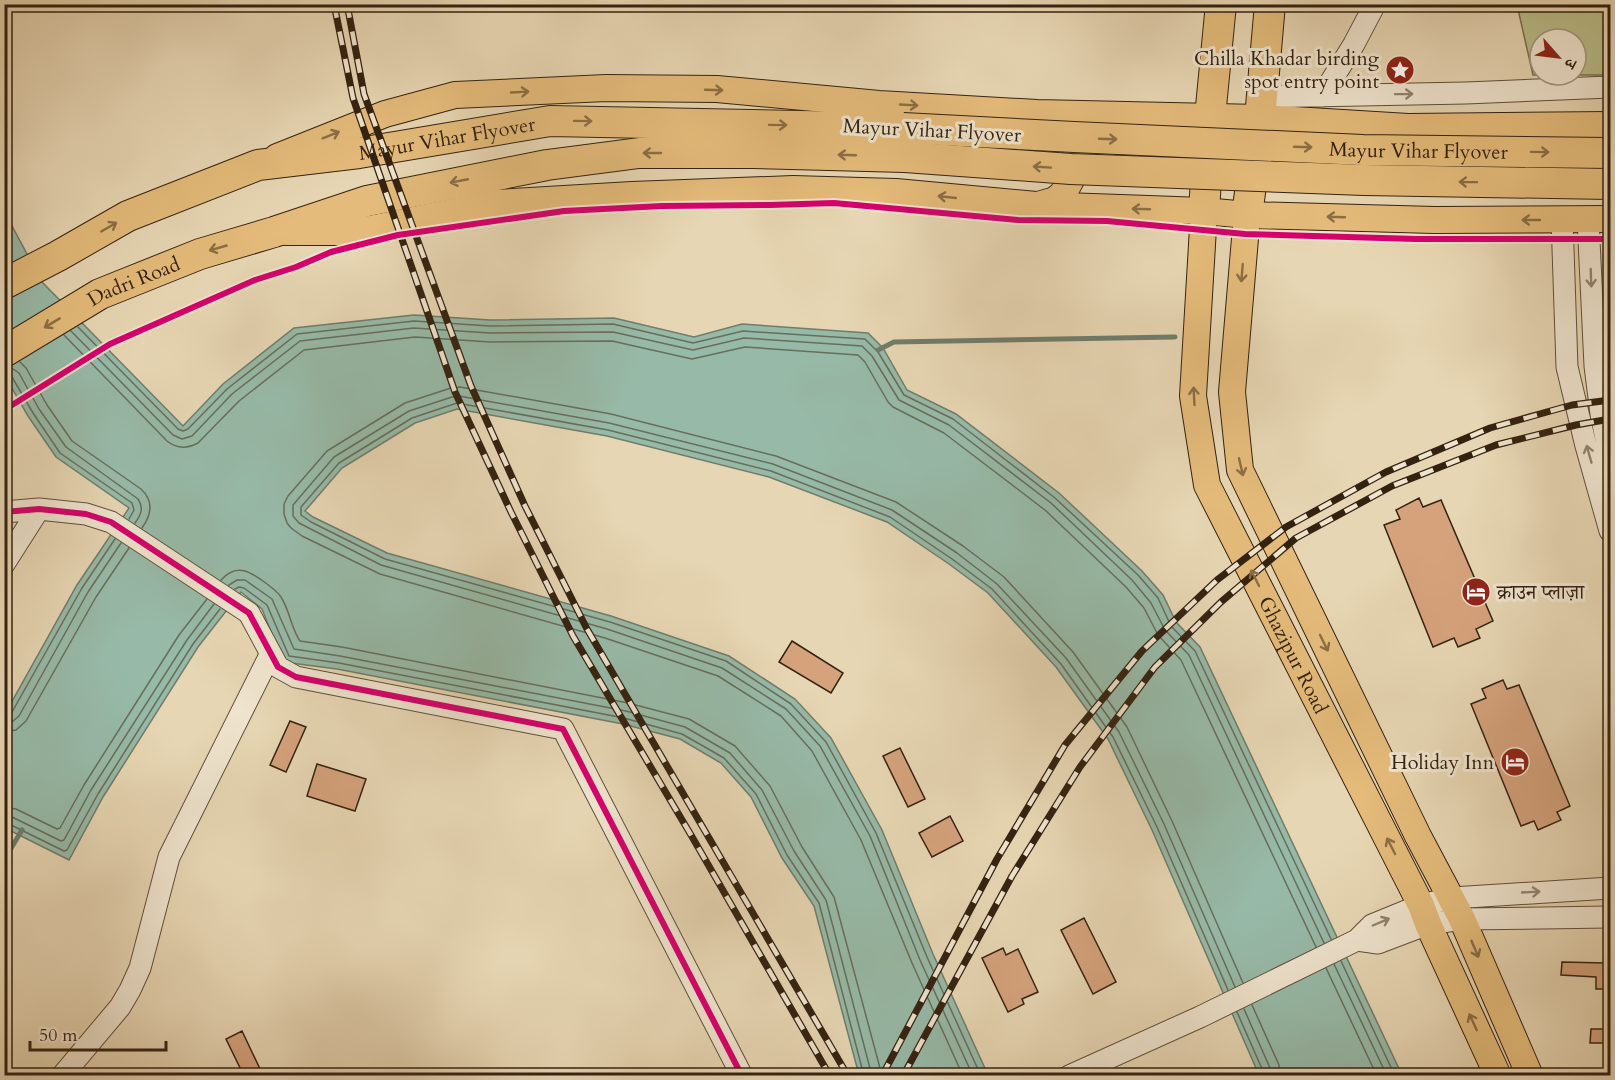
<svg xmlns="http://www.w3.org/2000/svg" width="1615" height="1080" font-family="Cardo,'Noto Serif Devanagari',serif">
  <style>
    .green { fill: #babd89; stroke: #77704c; stroke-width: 1.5 }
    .water { fill: #97baa8; stroke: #6f7d6b; stroke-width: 1.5 }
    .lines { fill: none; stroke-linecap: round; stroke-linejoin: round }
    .shore { stroke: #666e5c; stroke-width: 1.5 }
    .stream { stroke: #6f7d6b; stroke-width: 5 }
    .building { fill: #d5a27c; stroke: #342210; stroke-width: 1.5 }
    .minor-casing { stroke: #614f39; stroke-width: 23 }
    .major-casing { stroke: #342210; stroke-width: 28 }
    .highway-casing { stroke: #342210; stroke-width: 32 }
    .minor { stroke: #efe4ce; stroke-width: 21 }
    .major { stroke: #e4bb7a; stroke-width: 26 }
    .highway { stroke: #e4bb7a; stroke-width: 30 }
    .rail-casing { stroke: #342210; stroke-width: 7 }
    .rail { stroke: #efe4ce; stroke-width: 4.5; stroke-dasharray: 14; stroke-linecap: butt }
    .highway-bridge-casing { stroke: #342210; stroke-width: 32; stroke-linecap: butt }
    .highway-bridge { stroke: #e4bb7a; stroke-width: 30 }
    .cycleway-casing { stroke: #efe4ce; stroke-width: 10 }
    .cycleway { stroke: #d6006c; stroke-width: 6 }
    .oneway { stroke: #8c6e45 }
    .oneway2 { stroke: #92836f }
    .labels { text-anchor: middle; stroke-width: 6; stroke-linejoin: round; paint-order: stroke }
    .poi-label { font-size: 20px; fill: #342210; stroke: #efe4ce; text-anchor: end }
    .street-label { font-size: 20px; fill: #342210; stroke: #efe4ce }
  </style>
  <rect width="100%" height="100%" fill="#e7d6b3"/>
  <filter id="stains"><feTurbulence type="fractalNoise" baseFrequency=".00333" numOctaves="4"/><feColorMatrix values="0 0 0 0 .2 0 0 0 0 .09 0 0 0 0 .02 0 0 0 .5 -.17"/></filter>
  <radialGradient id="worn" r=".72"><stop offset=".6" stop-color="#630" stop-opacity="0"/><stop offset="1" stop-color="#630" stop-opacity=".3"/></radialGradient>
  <path class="green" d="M1517,5h93v70h-34v-36h-36v36h-7z"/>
  <path class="water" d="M4,211l38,71 141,144 40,-42 71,-56 120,-13 76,5 124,-2 80,19 48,-13 126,9 15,15 24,42 49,24 103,79 83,78 21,24 13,27 24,25 202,428h-143l-107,-245 -44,-91 -52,-72 -68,-74 -39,-29 -62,-42 -118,-45 -162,-41 -150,-27 -42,14 -73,45 -37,43 8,6 74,36 224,63 118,40 66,43 36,39 51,92 51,124 55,121h-129l-45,-169 -32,-48 -31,-61 -30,-34 -41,-24 -57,-15 -286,-55 -54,-7 -21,-53 -21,-17 -43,55 -95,150 -34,63 -64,-32v-114l72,-129 52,-77 -73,-51 -28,-41 -23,-40z"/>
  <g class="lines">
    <path class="shore" d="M78,327l100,102 5,2 5,-2 39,-40 70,-55 117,-13 76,5 123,-2 80,19 50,-12 122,8 13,13 26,43 49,24 102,79 83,77 20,23 13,28 24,25 136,288
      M71,331l102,104 9,4 10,-3 40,-42 68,-53 114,-13 76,5 123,-1 80,18 51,-12 118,8 10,10 27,44 50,25 102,78 81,77 19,23 14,27 24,25 135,288
      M64,335l103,106c10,8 20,8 31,2l41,-42 65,-51 111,-13 75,5 122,-1 80,18 53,-12 113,8 7,7 23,40 5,5 51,26 101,77 81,77 18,21 14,27 23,25 135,287
      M20,362l6,6 21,37 25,36 69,48c13,12 11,25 1,39
      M10,367l9,6 20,36 27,38 72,52c6,9 3,16 -3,24
      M4,374h5l3,3 21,36 27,40 72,50 2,7 -5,9
      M221,580c16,-18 30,-8 46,4 5,4 11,8 14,13 9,14 10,31 19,44l42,6 286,56 61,16 46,27 35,40 32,61 32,50 46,171 1,8
      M229,585l8,-5h8l27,19 22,50 46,7 286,55 59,16 45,26 32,37 32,61 32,49 46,176
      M235,589l4,-2 5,1 23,17 22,51 50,7 285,55 58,16 42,24 32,36 31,61 32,48 45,173
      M4,716l5,-1 3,-3 70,-124 33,-49
      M4,723l8,-1 7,-6 69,-124 33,-49
      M4,732l12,-2 10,-9 70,-124 33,-49
      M4,807l12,2 41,20 3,-1 24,-43 95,-150 28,-36
      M4,816l8,1 49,24 3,-1 27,-50 96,-150 27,-36
      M4,823l5,1 55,27 3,-1 31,-56 95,-150 27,-35
      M1341,961l54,115
      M1334,964l53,112
      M1326,968l51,108
      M1252,1005l27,60 1,11
      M1244,1009l26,59 1,8
      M1237,1012l26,59 1,5
      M963,1076l-51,-113 -51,-123 -49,-89 -31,-35 -63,-40 -113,-38 -225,-64 -78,-38 -11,-8 -4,-5 -3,-9v-10l4,-8 39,-45 78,-48 46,-15 9,-1 151,27 165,42 120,46 67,44 41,31 69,75 54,75 45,94 71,162
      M973,1076l-53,-116 -50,-124 -50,-90 -34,-37 -64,-41 -115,-39 -226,-64 -82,-42 -6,-7v-11l41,-48 75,-46 43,-14 7,-1 150,27 164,41 119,46 65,43 40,31 69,74 53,74 45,92 71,163
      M981,1076l-54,-119 -51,-124 -50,-91 -35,-38 -65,-43 -116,-39 -225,-63 -74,-37 -10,-7v-8l38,-44 73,-45 45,-15 151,27 163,41 119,46 62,42 40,30 69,75 52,73 44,90 71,163"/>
    <path class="stream" d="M878,350l16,-8 281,-5
      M4,860l18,-30"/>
  </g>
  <path class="building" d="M1419,498l4,9 18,-7 52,121 -17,8 4,9 -22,9 -4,-9 -21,9 -49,-122 16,-6 -4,-9z
    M792,641l51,32 -12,20 -52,-31z
    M1503,680l4,9 12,-4 51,121 -13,6 4,8 -23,10 -4,-9 -13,5 -50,-122 15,-6 -4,-9z
    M290,721l16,6 -20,45 -16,-7z
    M900,748l25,51 -17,8 -25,-51z
    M317,764l49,15 -11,32 -48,-15z
    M950,816l13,25 -31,16 -13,-24z
    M1084,918l32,64 -23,12 -32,-64z
    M1003,948l3,7 12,-6 20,43 -16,7 2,5 -16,8 -26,-54z
    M1562,962l43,1v7h6v19h-15v-12l-35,-2z
    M1591,1029h20v14h-21z
    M242,1031l19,40 -9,5h-8l-18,-37z"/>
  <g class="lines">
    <g class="minor-casing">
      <path id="minor" d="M1322,96l32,-52 21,-40
        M1262,97l204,-4 144,-6
        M1562,219l5,148 19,79 24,85
        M1588,219l7,147 6,48 9,45
        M4,512l35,-3 47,5 25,8 138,91 29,54 18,10 267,52 179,347
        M4,564l35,-55
        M1357,940l21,3 50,-19 34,-5 148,-2
        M62,1076l58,-69 10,-17 10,-22 29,-111 101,-202
        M1069,1076l131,-59 157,-77 15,-15 49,-20 31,-7 158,-10"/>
    </g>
    <g class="major-casing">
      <g id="major">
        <path d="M277,157l108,-43 70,-19 151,-7 111,1 162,15 158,9 223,5 148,9 202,-2"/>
        <path d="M1038,205c5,-2 14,-3 18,-6 11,-7 22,-30 21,-43 -1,-12 -10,-26 -19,-32"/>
        <path id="s1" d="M1204,211l-11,185 14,89 214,420 7,19 70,152"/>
        <path d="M1247,215l-15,177 8,78 178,366 44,83 68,157"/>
        <path d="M286,232h70l140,-29 136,-8 161,-6 103,3 140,13 168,6 43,4 188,5 175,-1"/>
      </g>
    </g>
    <g class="highway-casing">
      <g id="highway">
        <path d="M1204,211l6,-94 11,-113"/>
        <path d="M1247,215l13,-97 10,-114"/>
        <path id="s2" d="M4,284l54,-28 70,-40 130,-51 101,-12 191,-32 353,7"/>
        <path id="s3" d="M4,352l96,-58 100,-40 74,-22 93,-31 180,-36 92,-12h114l152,4"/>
      </g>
    </g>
    <use href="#minor" class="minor"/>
    <use href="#major" class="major"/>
    <use href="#highway" class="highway"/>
    <g class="rail-casing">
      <path id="rail" d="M334,4l19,94 102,294 56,120 62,124 118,199 139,241
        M347,4l17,90 107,292 54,120 62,123 261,447
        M882,1076l115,-217 68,-114 77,-94 75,-71 69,-53 100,-55 104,-44 82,-23 38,-5
        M903,1076l109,-200 68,-109 75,-100 66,-65 75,-64 96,-52 104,-41 80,-20 34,-6"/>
    </g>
    <use href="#rail" class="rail"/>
    <g class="highway-bridge-casing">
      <g id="highway-bridge">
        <path id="s4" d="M903,128l171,9 289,13 247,3"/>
        <path d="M905,157l166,12 293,11 246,4"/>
      </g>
    </g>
    <use href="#highway-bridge" class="highway-bridge"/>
    <g class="cycleway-casing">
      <path id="cycleway" d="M4,410l106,-66 145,-64 41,-13 35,-15 67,-17 166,-24 98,-5 108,-1 64,-2 184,17 89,1 138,13 171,5h194
        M4,512l35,-3 47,5 25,8 138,91 29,54 18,10 267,52 179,347"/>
    </g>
    <use href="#cycleway" class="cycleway"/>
  </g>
  <defs><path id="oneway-shaft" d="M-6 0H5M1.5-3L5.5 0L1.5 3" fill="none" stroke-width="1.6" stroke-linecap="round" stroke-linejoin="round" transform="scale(1.5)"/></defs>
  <g class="oneway">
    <use href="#oneway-shaft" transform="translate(714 90) rotate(2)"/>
    <use href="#oneway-shaft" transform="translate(520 92) rotate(-3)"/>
    <use href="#oneway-shaft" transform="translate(909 105) rotate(3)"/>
    <use href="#oneway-shaft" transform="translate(583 121) rotate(1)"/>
    <use href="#oneway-shaft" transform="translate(778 125) rotate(1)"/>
    <use href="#oneway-shaft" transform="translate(331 135) rotate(-22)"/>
    <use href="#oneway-shaft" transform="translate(1108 139) rotate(2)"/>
    <use href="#oneway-shaft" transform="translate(1303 147) rotate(2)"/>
    <use href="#oneway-shaft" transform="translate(1540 152) rotate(1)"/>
    <use href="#oneway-shaft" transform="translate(652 153) rotate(180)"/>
    <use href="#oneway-shaft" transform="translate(847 155) rotate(-178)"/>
    <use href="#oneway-shaft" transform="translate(1042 167) rotate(-176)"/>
    <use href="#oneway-shaft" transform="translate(459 181) rotate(169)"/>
    <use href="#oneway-shaft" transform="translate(1468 182) rotate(-179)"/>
    <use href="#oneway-shaft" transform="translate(947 197) rotate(-174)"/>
    <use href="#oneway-shaft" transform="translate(1141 209) rotate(-178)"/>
    <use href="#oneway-shaft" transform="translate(1336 217) rotate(-178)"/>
    <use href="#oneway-shaft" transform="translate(1531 220) rotate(180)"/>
    <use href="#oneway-shaft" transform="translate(109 227) rotate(-30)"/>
    <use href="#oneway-shaft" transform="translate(218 248) rotate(164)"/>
    <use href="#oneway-shaft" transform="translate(1242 273) rotate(95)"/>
    <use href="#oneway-shaft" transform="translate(52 323) rotate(149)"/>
    <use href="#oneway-shaft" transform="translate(1194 396) rotate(-93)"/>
    <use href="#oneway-shaft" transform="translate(1241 467) rotate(77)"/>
    <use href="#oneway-shaft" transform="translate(1255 578) rotate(-117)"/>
    <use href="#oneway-shaft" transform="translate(1324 643) rotate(64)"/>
    <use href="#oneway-shaft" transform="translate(1391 846) rotate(-117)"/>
    <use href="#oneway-shaft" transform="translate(1475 949) rotate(67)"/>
    <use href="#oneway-shaft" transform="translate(1473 1022) rotate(-115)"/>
  </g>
  <g class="oneway2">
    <use href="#oneway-shaft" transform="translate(1404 94) rotate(-1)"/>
    <use href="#oneway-shaft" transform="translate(1591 278) rotate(88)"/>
    <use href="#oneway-shaft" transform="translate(1589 454) rotate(-106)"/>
    <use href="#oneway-shaft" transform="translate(1531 892) rotate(-3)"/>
    <use href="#oneway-shaft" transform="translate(1381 922) rotate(-23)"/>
  </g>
  <defs>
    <g id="sight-disc" transform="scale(1.5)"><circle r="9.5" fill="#8f2418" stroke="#efe4ce"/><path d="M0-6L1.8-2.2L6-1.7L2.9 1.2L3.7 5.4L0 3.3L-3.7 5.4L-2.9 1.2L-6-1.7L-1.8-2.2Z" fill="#fff"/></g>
    <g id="hotel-disc" transform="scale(1.5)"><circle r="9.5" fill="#8f2418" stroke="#efe4ce"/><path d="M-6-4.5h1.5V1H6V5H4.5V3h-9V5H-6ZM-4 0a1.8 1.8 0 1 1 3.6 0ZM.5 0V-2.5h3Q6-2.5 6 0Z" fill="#fff"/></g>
  </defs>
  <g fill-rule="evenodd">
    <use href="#sight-disc" x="1400" y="70"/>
    <use href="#hotel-disc" x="1476" y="592"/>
    <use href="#hotel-disc" x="1515" y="762"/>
  </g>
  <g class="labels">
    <g class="poi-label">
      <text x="1379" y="65">Chilla Khadar birding<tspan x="1379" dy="23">spot entry point</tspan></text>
      <text x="1497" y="599" text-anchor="start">क्राउन प्लाज़ा</text>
      <text x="1494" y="769">Holiday Inn</text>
    </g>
    <g class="street-label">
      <text transform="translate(932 130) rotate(3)" y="7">Mayur Vihar Flyover</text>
      <text dy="7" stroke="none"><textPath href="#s2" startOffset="472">Mayur Vihar Flyover</textPath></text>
      <text dy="7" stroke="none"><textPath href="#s4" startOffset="516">Mayur Vihar Flyover</textPath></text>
      <text dy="7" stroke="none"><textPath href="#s3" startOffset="148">Dadri Road</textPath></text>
      <text dy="7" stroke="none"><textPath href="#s1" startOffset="466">Ghazipur Road</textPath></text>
    </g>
  </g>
  <rect width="1615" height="1080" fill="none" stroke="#e7d6b3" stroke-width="24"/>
  <rect x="6" y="6" width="1603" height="1068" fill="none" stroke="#342210" stroke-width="3"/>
  <rect x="12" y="12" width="1591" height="1056" fill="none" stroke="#342210" stroke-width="1.5"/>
  <g transform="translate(1558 57) rotate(118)"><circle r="28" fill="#efe4ce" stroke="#a49682" stroke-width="1.5"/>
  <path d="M0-4.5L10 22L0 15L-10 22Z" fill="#8f2418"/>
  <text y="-9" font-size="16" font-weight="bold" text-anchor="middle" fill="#342210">उ</text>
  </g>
  <path d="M30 1041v9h136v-9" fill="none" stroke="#342210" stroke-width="3"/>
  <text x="39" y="1041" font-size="18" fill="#342210" stroke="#efe4ce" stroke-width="4.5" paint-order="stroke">50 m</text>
  <rect width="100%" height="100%" filter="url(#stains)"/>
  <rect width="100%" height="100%" fill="url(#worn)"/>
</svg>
